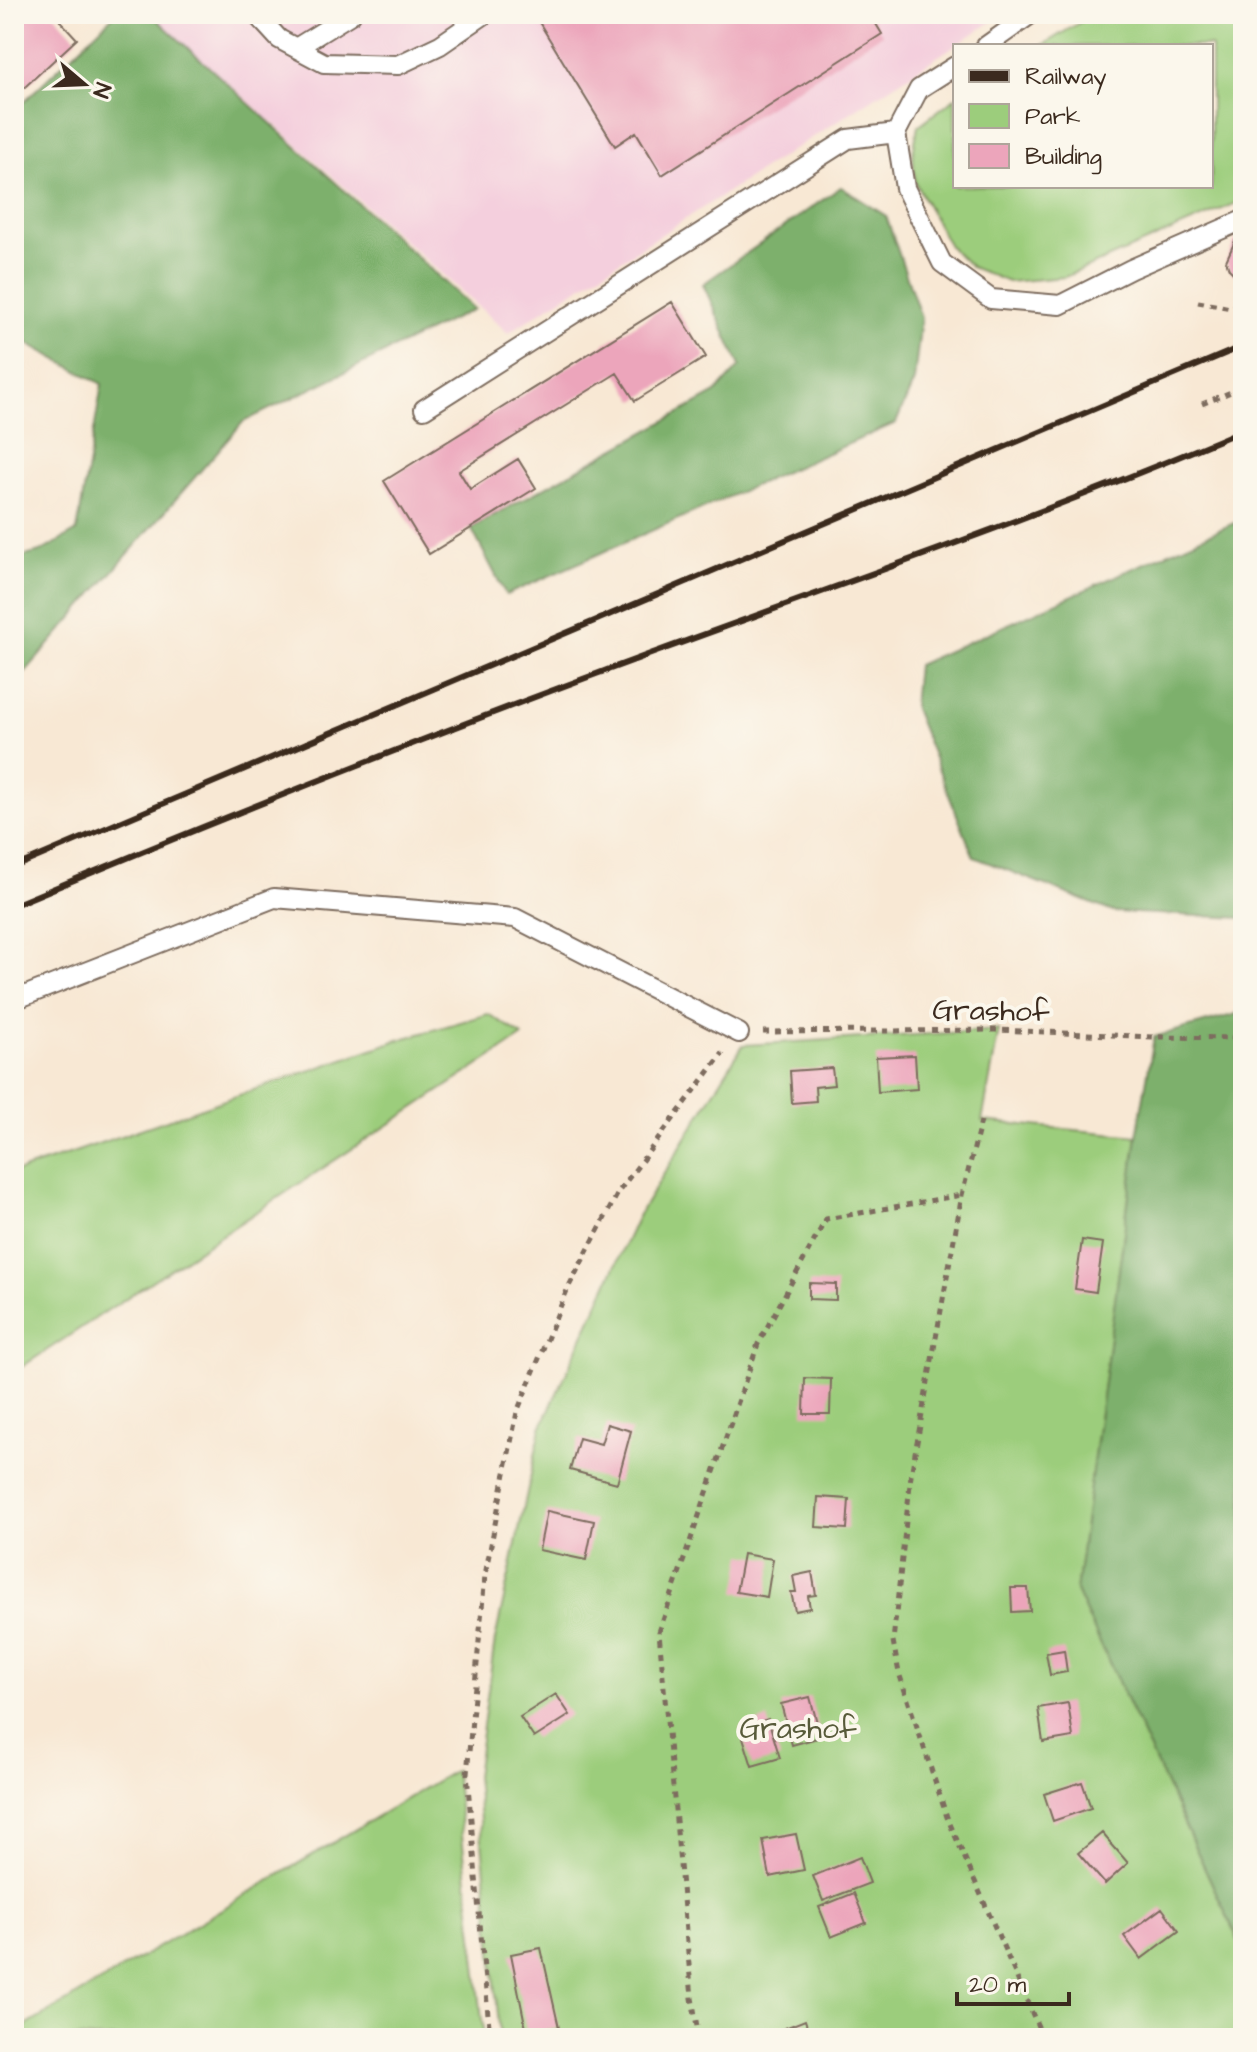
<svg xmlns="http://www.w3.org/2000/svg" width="1257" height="2052" font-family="'Architects Daughter',sans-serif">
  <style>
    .built { fill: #f4cfdd }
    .green { fill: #9ccd7c; stroke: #6c7c4d; stroke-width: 2 }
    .forest { fill: #7db06c; stroke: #5c6d45; stroke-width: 2 }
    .building { fill: #eca5bb }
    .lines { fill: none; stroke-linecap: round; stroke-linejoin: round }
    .lane-casing { stroke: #7d6c5e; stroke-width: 22 }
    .path { stroke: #7d6c5e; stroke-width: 5; stroke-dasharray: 6 6; stroke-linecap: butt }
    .lane { stroke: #fff; stroke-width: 18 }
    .rail { stroke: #3b2a1e; stroke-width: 6 }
    .labels { text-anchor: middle; stroke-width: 8; stroke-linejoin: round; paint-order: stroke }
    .street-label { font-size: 30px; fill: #3b2a1e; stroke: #fbf7ec }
    .park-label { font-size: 30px; fill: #585b3a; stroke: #fbf7ec }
  </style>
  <rect width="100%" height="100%" fill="#fbf7ec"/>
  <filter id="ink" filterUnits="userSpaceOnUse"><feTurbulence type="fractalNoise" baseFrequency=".0125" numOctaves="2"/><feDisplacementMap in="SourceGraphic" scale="16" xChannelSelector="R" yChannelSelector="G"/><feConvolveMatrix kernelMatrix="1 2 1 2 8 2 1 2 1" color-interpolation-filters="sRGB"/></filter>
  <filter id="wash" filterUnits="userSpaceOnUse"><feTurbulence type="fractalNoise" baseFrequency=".006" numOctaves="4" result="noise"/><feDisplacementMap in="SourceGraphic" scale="32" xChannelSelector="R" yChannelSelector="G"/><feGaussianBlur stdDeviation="1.8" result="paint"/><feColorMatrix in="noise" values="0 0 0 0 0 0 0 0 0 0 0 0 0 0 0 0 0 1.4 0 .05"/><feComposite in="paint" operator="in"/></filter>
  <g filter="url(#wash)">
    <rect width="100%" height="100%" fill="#f8e8d4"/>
    <path class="built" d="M151,14h853l-496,319z"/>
    <path class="green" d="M1094,14h149v186l-178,77 -57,5 -37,-15 -22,-21 -34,-64 -2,-29 5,-27 37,-28v88h256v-140h-170z
      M488,1014l35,22 -509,336v-199l381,-132z
      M999,1030l-17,91 155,15 -61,455 167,359v88h-743l-24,-262 19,-136 46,-212 97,-212 105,-171z
      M455,1770l29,268h-470v-5z"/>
    <path class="forest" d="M115,14h36l323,295 -231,113 -229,263v-126l26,-7 37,-21 25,-147 -88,-48v-225z
      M841,187l45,29 35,102 -7,63 -18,42 -390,172 -35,-67 245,-135 24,-27 -37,-82z
      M1243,519v399l-130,-6 -139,-55 -61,-151 4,-41z
      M1243,1012v938l-167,-359 61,-455 17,-99z"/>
    <g id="blocks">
      <path class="building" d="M14,14h40l23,25 -63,58z
        M534,14h336l12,20 -220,141 -26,-43 -21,14z
        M1243,236v42l-6,-1 -8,-8 -3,-8 9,-20z
        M672,302l34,55 -71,44 -18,-28 -158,98 11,18 48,-30 18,29 -107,66 -45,-73z
        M915,1055l2,34 -39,3 -2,-35z
        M832,1068l2,17 -19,2 1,14 -24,2 -2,-32z
        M1082,1240l21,3 -7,49 -21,-3z
        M809,1283l27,1v16l-27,-1z
        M805,1378l26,1 -1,35h-26z
        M607,1424l24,7 -14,52 -47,-13 9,-32 22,6z
        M818,1497l31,2 -2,30 -31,-2z
        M547,1511l47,10 -8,39 -47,-10z
        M743,1554l30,5 -6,38 -31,-5z
        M812,1572l4,23 -8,1 2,12 -15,3 -4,-19h5l-3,-16z
        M1011,1588h17l2,23 -18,1z
        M1064,1650l3,22 -17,3 -4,-22z
        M556,1694l14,21 -36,23 -14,-21z
        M810,1697l11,40 -29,8 -11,-41z
        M1068,1703l5,34 -30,5 -5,-34z
        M768,1719l12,39 -28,8 -12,-38z
        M1082,1782l9,26 -38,13 -9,-27z
        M1102,1833l26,30 -23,21 -27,-31z
        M796,1834l8,36 -34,7 -7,-37z
        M860,1857l10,26 -47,18 -10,-25z
        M854,1893l12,30 -35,14 -12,-30z
        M1162,1908l17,23 -38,28 -17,-23z
        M541,1948l18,80 -32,6 -16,-80z
        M805,2020l6,18h-37l-2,-5z"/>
    </g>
  </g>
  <g filter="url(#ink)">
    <use href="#blocks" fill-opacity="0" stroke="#7d6c5e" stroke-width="2"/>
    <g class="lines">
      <g class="lane-casing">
        <path id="lane" d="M256,14l23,25 45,24 74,2 42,-20 45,-31
          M986,46l45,-32
          M296,48l55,-34
          M955,66l-36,23 -23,44 9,55 37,75 49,36 69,6 71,-36 112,-49
          M424,409l424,-270 48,-6
          M14,1000l260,-102 241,20 224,115"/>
      </g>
      <path class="path" d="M1198,302l33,6 12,-5
        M1202,404l41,-17
        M763,1032l236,-2 155,7 89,1
        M981,1121l-19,74 -51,280 -18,166 6,32 48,144 96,221
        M490,2038l-23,-264 18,-199 32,-163 51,-124 51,-97 104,-138
        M699,2038l-7,-40 -33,-366 99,-288 68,-125 136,-24"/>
      <use href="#lane" class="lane"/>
      <path class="rail" d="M14,867l1229,-521
        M14,905c193,-81 388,-159 585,-232 215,-80 433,-153 644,-243"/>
    </g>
  </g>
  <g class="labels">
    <g class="street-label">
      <text transform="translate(991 1010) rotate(1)" y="10">Grashof</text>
    </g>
    <g class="park-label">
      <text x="798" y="1738">Grashof</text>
    </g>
  </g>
  <rect width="1257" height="2052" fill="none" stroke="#fbf7ec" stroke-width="48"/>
  <rect x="953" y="44" width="260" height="144" fill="#fbf7ec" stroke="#aea59a" stroke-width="2"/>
  <rect x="969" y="70" width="40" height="12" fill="#3b2a1e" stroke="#aea59a" stroke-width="2"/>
  <text x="1025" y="84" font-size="24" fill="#3b2a1e">Railway</text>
  <rect x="969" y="104" width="40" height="24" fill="#9ccd7c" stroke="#aea59a" stroke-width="2"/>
  <text x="1025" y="124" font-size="24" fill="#3b2a1e">Park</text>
  <rect x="969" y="144" width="40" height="24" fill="#eca5bb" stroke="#aea59a" stroke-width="2"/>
  <text x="1025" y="164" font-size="24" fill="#3b2a1e">Building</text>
  <g transform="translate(84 84) rotate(109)" stroke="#fbf7ec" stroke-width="6" paint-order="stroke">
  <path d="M0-6L14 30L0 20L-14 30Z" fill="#3b2a1e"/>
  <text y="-12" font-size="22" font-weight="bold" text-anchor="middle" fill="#3b2a1e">N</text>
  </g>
  <path d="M957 1992v12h112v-12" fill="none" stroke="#3b2a1e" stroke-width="4"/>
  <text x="969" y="1992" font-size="24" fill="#3b2a1e" stroke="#fbf7ec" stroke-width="6" paint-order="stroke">20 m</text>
</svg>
